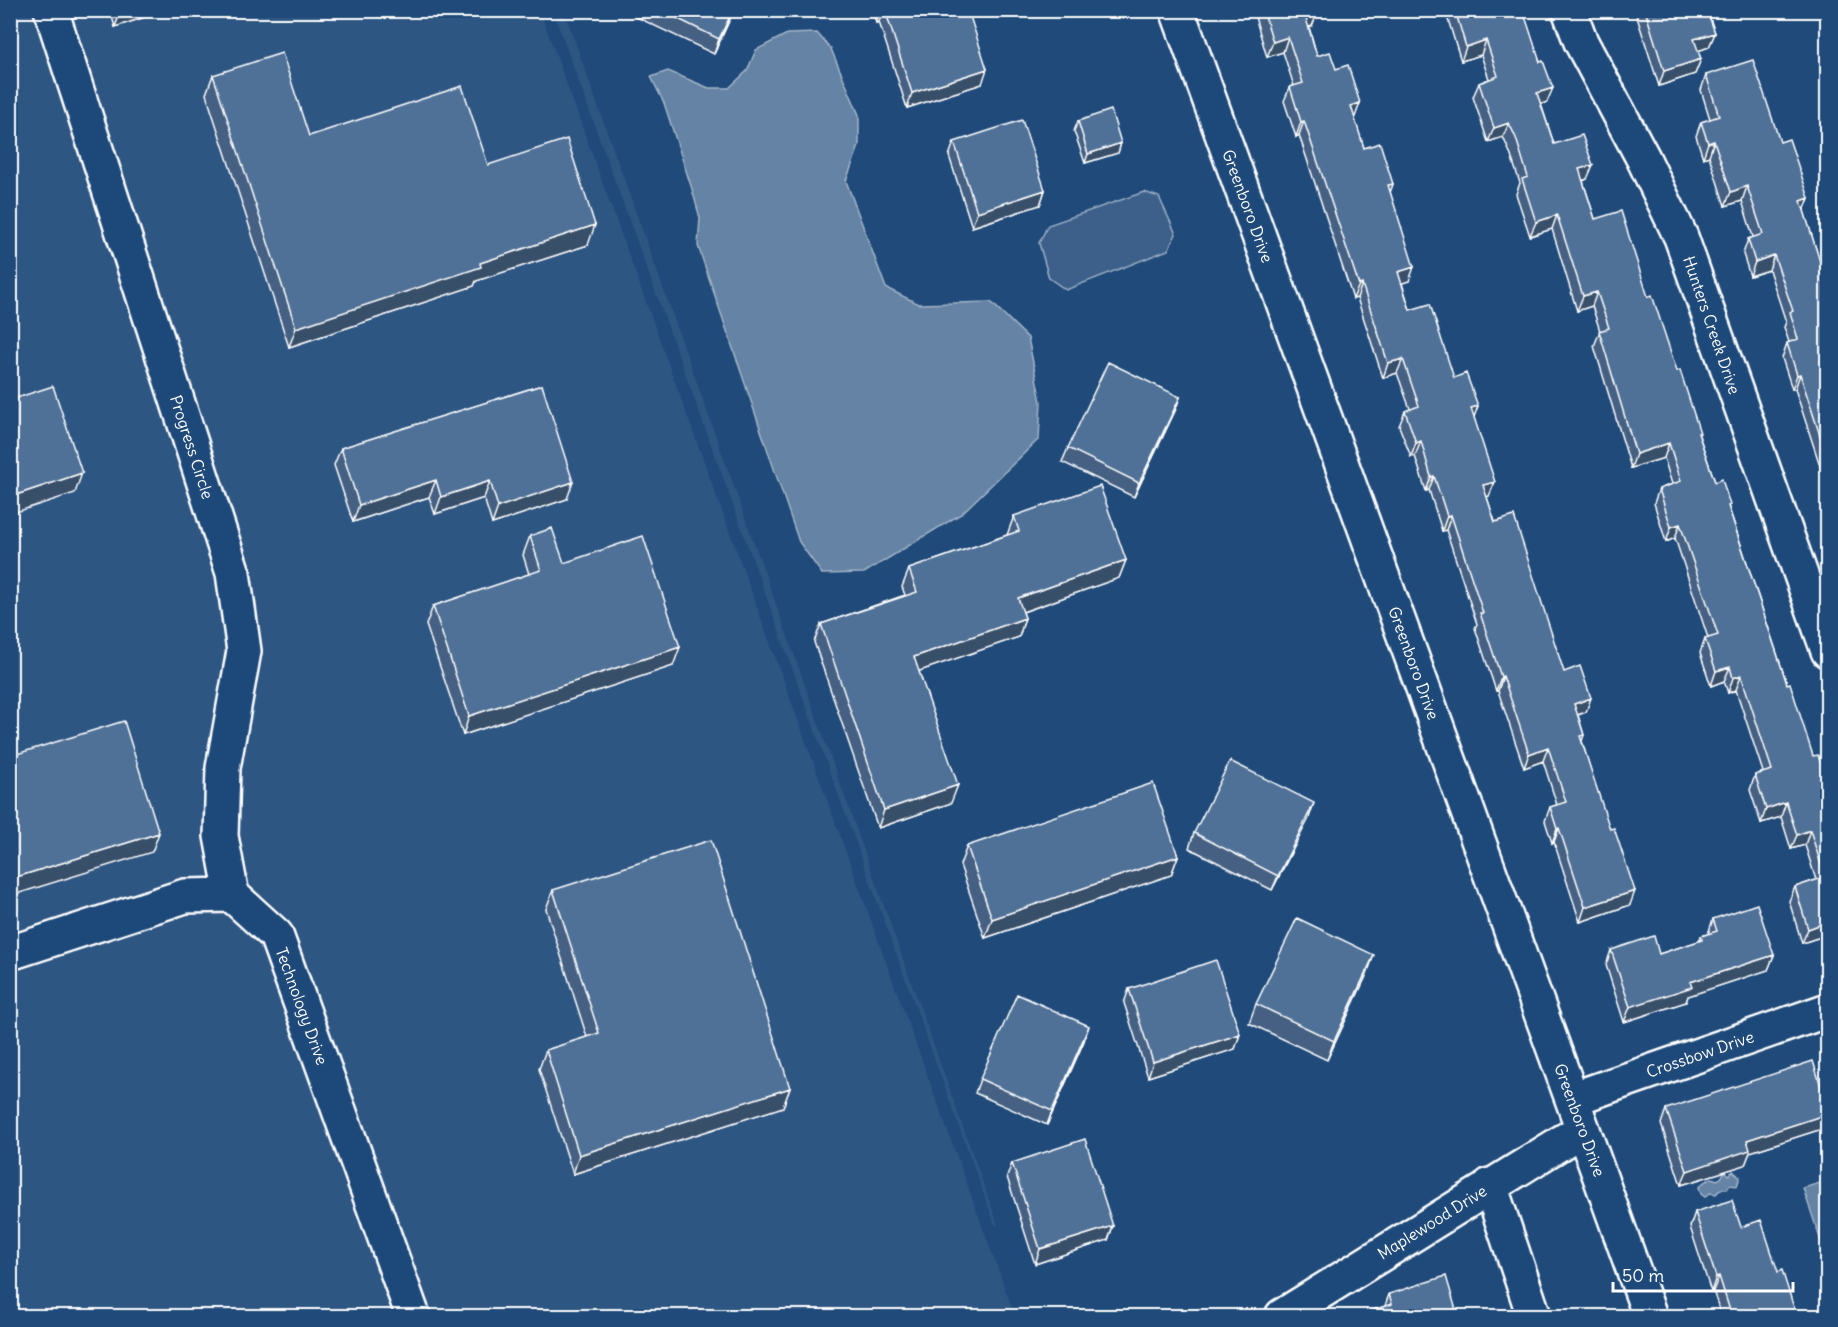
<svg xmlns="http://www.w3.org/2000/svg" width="1838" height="1327" font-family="Delius,sans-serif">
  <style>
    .built { fill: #2e5683 }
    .green { fill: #3c618b; stroke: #9eb0c5; stroke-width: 1.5 }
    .water { fill: #6583a4; stroke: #a3b5c8; stroke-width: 1.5 }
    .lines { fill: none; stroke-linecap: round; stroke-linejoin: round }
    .minor-casing { stroke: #fff; stroke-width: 38 }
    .minor { stroke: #1f4a7a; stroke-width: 33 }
    .wall { fill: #456182; stroke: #fff; stroke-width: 1.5 }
    .shaded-wall { fill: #384f6a; stroke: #fff; stroke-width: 1.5 }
    .building { fill: #507197; stroke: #fff; stroke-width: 1.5 }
    .labels { text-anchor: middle; stroke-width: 6; stroke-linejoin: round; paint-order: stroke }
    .street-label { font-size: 16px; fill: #fff; stroke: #1f4a7a }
  </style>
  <rect width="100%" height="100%" fill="#1f4a7a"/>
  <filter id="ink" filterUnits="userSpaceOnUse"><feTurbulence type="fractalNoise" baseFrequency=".0167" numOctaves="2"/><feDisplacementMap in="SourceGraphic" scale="12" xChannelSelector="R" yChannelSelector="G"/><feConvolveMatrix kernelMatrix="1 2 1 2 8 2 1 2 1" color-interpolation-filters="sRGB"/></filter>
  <g filter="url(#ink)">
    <path class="built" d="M10,11h530l475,1305h-1004z
      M553,11h11l434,1214h-3z"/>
    <path class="green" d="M1144,192l15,5 17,37 -8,16 -102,40 -17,-12 -10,-35 9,-18z"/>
    <path class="water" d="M817,33l14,16 28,66v31l-13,35 40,107 33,16 72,-2 37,36 13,64 -2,37 -78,75 -97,59 -42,1 -23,-32 -101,-296 2,-28 -8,-29 -28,-86 -13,-26 17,-6 41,17h20l18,-17 9,-21 31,-16z
      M1725,1171l4,4 4,-4 7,6 -3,9 -7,-1 -3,4h-6l-5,5 -6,-1 -5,4 -4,-3 -2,-7 5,-5 8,-4 5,2 4,-2z
      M1827,1181h1l-1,78 -24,-71z"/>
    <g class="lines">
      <g class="minor-casing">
        <path id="minor" d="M51,10l182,563 11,78 -21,117 -2,68 11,59
          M1177,10l395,1089 78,217
          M1569,10l12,32 62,116 38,79 147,414
          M10,953l175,-57 47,-1 44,40 137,381
          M1572,1099l256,-89
          M1490,1185l44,131
          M1282,1316l301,-187"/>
      </g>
      <use href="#minor" class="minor"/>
    </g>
    <path class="wall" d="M110,10h56l-51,17z
      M634,10h100l-20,44 -82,-39z
      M872,10h96l14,74 -75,24 -28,-86 -3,1z
      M1257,10h60l-5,16 -3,1 8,29 19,13 24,34 -6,15 10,30 29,36 -3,8 19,89 -7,2 8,27 44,68 20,39 15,79 -2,1 8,25 69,150 22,40 -8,3 6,20 -2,6 48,164 -50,17 -26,-80 -2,1 -7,-22 5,-14 7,-2 -14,-44 -19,7 -26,-77h-2l-21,-63 2,-4 -31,-94 -4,1 -13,-41 -3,1 -11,-35 -4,1 -12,-31 6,-15 5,-2 -13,-36 -14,5 -26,-80 -4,1 -54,-164 -3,2 -12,-36 6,-14 4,-1 -11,-34 -16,5 -12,-40z
      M1445,10h78l24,92 -6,2 13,40 33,35 -4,2 12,38 53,78 29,74 38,111 14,26 58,176 26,72 14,28v151l-25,8 -13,-42 6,-14 21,-7 -11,-35 -14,4 -10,-32 -20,6 -11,-33 5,-15 8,-3 -27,-82 -8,3 -4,-12 -13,5 -11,-33 5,-14 3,-1 -33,-100 -9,4 -12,-39 5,-14 13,-5 -8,-26 -33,10 -37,-122 6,-15 -8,-25 -15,5 -25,-82 -22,7 -14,-42 4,-11 -10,-30 -7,-16 -15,5 -15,-45 6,-14 10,-4 -8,-24 -20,6z
      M1627,10h80l8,23 -6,14 -11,4 3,8 -6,15 -36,12 -24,-75 -7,2z
      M213,75l96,61 179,29 100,80 -112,36 -2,5 -185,61 -83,-253z
      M1706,75l74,67 29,56 -5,13 23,73v203l-32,-98h-3l-10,-31 5,-15 2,-1 -5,-15 2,-5 -17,-52 -19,6 -7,-22 5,-15 5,-2 -11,-36 -17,5 -16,-50 -6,2 -7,-22 5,-14 9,-3 -9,-29z
      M1078,121l43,22 -3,10 -33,10 -11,-32z
      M954,142l91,48 -5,15 -68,22 -23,-71z
      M542,385l25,114 -75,25 -8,-26 -49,16 -6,-17 -76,25 -19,-57 7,-17z
      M1180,397l-5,14 -41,86 -72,-35 6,-14z
      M1014,516l112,44 -7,18 -96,34 2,6 -6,19 -100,34 32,132 -73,25 -64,-186 7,-18 84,-29 -3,-8 7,-18 98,-34z
      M530,536l34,27 109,103 -210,69 -37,-110 7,-19 96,-32 -6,-19z
      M1309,818l-37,72 -83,-42 5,-15z
      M967,846l211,10 -7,19 -186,63 -25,-73z
      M553,890l237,198 -7,19 -210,67 -34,-105 7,-19 41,-13 -41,-128z
      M1713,919l61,36 -6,15 -80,26 -2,6 -62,20 -18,-57 5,-15 48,4 40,-13 2,-5 7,-2z
      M1367,974l-40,86 -78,-37 7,-19z
      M1129,989l111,45 -5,15 -87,28 -24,-74z
      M1084,1041l-37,84 -72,-32 5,-14z
      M1666,1109l159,19 -75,24 -5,13 -64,20 -20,-61z
      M1012,1163l101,63 -5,14 -73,24 -28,-87z
      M1695,1212l46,15 37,45 19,45h-75l-9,-26 -2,1 -21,-65z
      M1389,1294l69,23h-104l31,-11z"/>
    <path class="shaded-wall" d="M121,10h45l-51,17z
      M733,10h1l-20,44 5,-15z
      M880,10h3l-4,12 -3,1z
      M1318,12l-6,14 -12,4 5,-15z
      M1715,33l-6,14 -20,7 5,-15z
      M1288,37l-5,15 -16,5 6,-15z
      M1486,40l-5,15 -20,6 5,-14z
      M1701,59l-6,15 -36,12 5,-15z
      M987,69l-5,15 -75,24 5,-15z
      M1553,88l-6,14 -15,6 5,-15z
      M1360,103l-5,14 -10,3 6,-14z
      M1304,121l-5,14 -3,2 5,-15z
      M1509,123l-6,14 -15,5 6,-14z
      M1714,141l-5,15 -6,2 5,-15z
      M1121,143l-3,10 -33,10 3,-9z
      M1593,165l-6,14 -14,5 6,-15z
      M1393,184l-5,14v-13z
      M1747,186l-5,15 -17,5 6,-14z
      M1045,190l-5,15 -68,22 5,-15z
      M1809,198l-6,15 -2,-12z
      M1557,215l-5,14 -22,7 6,-14z
      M595,225l-7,20 -112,36 -2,5 -185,61 7,-19 184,-65z
      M1774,255l-5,15 -19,6 5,-14z
      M1414,267l-5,14 -16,5 5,-14z
      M1362,284l-5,14 -4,1 6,-14z
      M1597,292l-5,14 -15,5 6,-15z
      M1403,359l-6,14 -14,5 5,-15z
      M1800,374l-5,15h-3l5,-14z
      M1180,397l-5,14 -41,86 5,-14z
      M1478,406l-5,14 -2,-12z
      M1421,441l-6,15 -4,1 5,-14z
      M1669,443l-5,15 -33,10 5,-14z
      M82,473l-7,20 -65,21v-17z
      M1434,476l-5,14 -3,1 5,-14z
      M436,480l-7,17 -76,25 6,-17z
      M490,481l-6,17 -49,16 6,-17z
      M573,482l-6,17 -75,25 6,-17z
      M1495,482l-6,14 -11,4 5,-15z
      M1451,515l-5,15 -4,1 5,-15z
      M1680,524l-5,14 -9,4 5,-15z
      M1126,560l-7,18 -108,38 7,-18z
      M1025,618l-6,19 -111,38 6,-18z
      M680,647l-7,19 -210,69 6,-19z
      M1730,667l-6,14 -13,5 5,-15z
      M1741,675l-5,15 -8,3 5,-15z
      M1503,676l-5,15h-2l5,-14z
      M1591,698l-5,14 -18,6 6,-14z
      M1548,747l-5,14 -19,7 5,-14z
      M958,785l-7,18 -73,25 6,-18z
      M1786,802l-5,15 -20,6 5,-14z
      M1314,803l-5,15 -37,72 6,-14z
      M1559,828l-5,14 -2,1 5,-14z
      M1810,830l-5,15 -14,4 6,-14z
      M159,833l-7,19 -142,44v-17z
      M1178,856l-7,19 -186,63 7,-19z
      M1635,891l-5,14 -50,17 5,-15z
      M1827,922v13l-25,8 6,-14z
      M1374,955l-7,19 -40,86 7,-19z
      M1774,955l-6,15 -80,26 -2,6 -62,20 6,-15 60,-25z
      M1089,1026l-5,15 -37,84 5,-14z
      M1240,1034l-5,15 -87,28 5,-15z
      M790,1088l-7,19 -210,67 6,-19z
      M1827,1114v6l-2,8 -75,24 -5,13 -64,20 6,-14 60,-31z
      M1113,1226l-5,14 -73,24 5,-15z
      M1719,1276l-6,15 -2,1 5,-15z"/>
    <path class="building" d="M660,10h73l-14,29z
      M885,10h83l19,59 -75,24z
      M1263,10h54l1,2 -13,3 12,41 13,-4 6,17 12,-4 12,38 -9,3 13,42 16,-5 13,41 -5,1 26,82 -16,5 12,38 20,-6 24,74 12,-5 12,33 -7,2 24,74 -12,3 12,37 19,-6 50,156 16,-6 11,32 -17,6 10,31 -4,1 30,93 4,-1 21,63 -50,16 -26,-79 -2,1 -7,-22 16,-5 -18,-55 -19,7 -26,-78 -2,1 -21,-64h3l-32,-98 -4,1 -13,-40 -3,1 -10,-36 -5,2 -11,-32 14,-5 -16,-47 -15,4 -26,-79 -3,1 -55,-164 -3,1 -11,-35 13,-4 -15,-46 -15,5z
      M1455,10h68l17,52 3,-1 10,27 -16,5 17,51 28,-9 11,30 -14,4 16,50 26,-8 27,86 4,-2 25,76 3,-1 20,63h-2l17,49 7,-3 8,26 -2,1 59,178 3,-1 23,73 5,-1 9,29v138l-19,7 -13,-42 30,-10 -15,-47 -13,5 -11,-33 -20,7 -11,-34 17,-5 -31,-95 -8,3 -3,-11 -14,4 -11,-32 13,-4 -38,-111 -9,3 -12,-38 22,-8 -12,-38 -33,11 -37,-123 10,-3 -12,-36 -14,4 -26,-81 -21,7 -14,-43 6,-2 -12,-39 -7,-15 -15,5 -15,-45 19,-7 -12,-36 -20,7z
      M1645,10h62l8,23 -21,6 7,20 -37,12z
      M282,53l27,83 153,-50 26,79 79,-26 28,86 -115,38 1,4 -185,61 -83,-253z
      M1753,60l27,82 9,-3 20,59 -8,3 26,83v173l-27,-83 -3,1 -10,-32 11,-4 -8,-27 3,-1 -19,-56 -19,7 -7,-23 15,-5 -16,-48 -16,6 -17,-51 -6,2 -7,-21 18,-6 -13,-41z
      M1111,110l10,33 -33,11 -10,-33z
      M1022,120l23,70 -68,22 -23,-70z
      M1108,362l72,35 -41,86 -71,-35z
      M542,385l31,97 -75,25 -8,-26 -49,16 -5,-17 -77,25 -18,-57z
      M53,386l29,87 -72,24v-97z
      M1100,486l26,74 -108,38 7,20 -111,39 44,128 -74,25 -63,-186 96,-32 -8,-23 110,-38 -5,-15z
      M552,528l12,35 79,-27 37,111 -211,69 -36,-110 108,-36 -11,-34z
      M124,721l35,112 -149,46v-123z
      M1230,761l84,42 -36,73 -84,-43z
      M1153,783l25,73 -186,63 -25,-73z
      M711,840l79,248 -211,67 -33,-105 53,-17 -46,-143z
      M1757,904l17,51 -84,27 2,5 -62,20 -19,-57 43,-14 5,18 43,-14 -1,-4 16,-5 -4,-12z
      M1297,918l77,37 -40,86 -78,-37z
      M1216,960l24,74 -87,28 -24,-73z
      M1017,994l72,32 -37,85 -72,-32z
      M1813,1061l14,44v9l-80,26 3,10 -63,21 -21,-62z
      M1085,1139l28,87 -73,23 -28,-86z
      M1732,1200l9,27 20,-7 17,52 4,-2 15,47h-65l-13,-41 -3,1 -21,-65z
      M1446,1276l12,41h-104l38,-13 -3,-10z"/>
  </g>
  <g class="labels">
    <g class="street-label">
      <text transform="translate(1248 206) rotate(70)" y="6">Greenboro Drive</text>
      <text transform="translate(1712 325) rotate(71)" y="6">Hunters Creek Drive</text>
      <text transform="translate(192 447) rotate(72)" y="6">Progress Circle</text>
      <text transform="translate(1414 663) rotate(70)" y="6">Greenboro Drive</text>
      <text transform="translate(302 1006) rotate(70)" y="6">Technology Drive</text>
      <text transform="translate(1700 1054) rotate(-19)" y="6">Crossbow Drive</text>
      <text transform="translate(1580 1120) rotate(70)" y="6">Greenboro Drive</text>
      <text transform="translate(1432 1222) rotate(-32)" y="6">Maplewood Drive</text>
    </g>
  </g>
  <rect width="1838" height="1327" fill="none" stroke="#1f4a7a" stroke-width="36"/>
  <rect x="18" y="18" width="1802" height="1291" fill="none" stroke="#fff" stroke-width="2" filter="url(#ink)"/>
  <path d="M1613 1282v9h180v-9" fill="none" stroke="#ffffff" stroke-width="3"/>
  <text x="1622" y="1282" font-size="18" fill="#ffffff" stroke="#1f4a7a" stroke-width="4.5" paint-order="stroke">50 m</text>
</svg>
